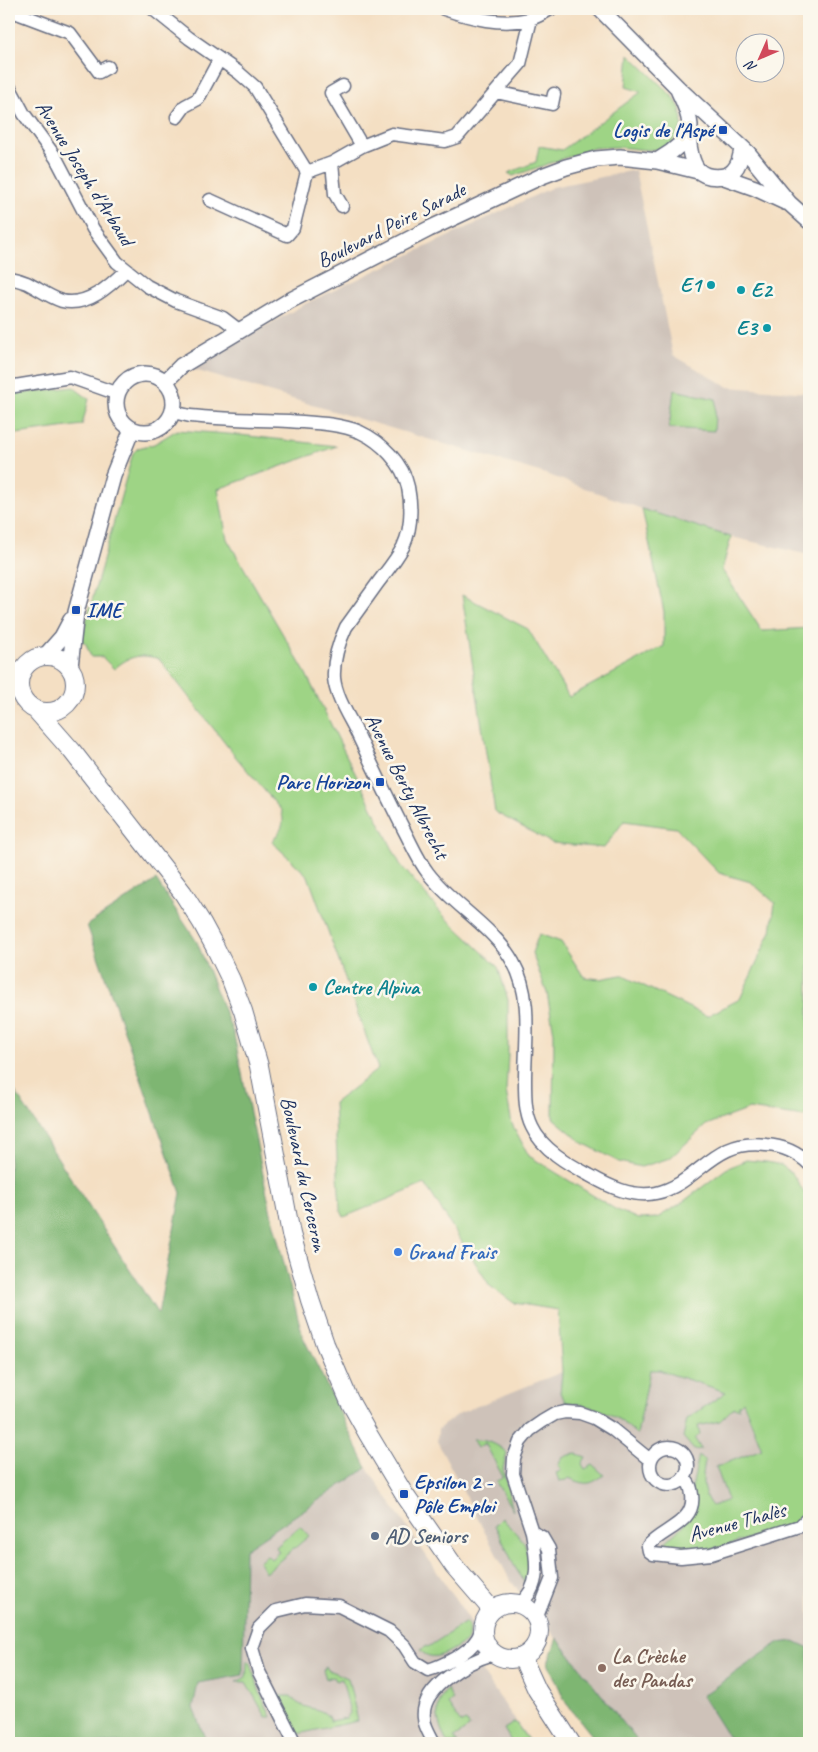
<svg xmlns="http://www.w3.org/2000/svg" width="818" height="1752" font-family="Caveat,sans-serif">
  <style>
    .industrial { fill: #cec2b9 }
    .green { fill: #9ed485; stroke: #5c8272 }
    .forest { fill: #7eb672; stroke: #4c7268 }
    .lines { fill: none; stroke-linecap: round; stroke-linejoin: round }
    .minor-casing { stroke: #676d81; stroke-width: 15 }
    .tertiary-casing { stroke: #676d81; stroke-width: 18 }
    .secondary-casing { stroke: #676d81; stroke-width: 20 }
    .minor { stroke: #fff; stroke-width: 12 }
    .tertiary { stroke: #fff; stroke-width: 15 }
    .secondary { stroke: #fff; stroke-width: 18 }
    .transit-dot { fill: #1a4fb4; stroke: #fbf7ec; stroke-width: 2 }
    .culture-dot { fill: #0f9aa8; stroke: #fbf7ec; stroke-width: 2 }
    .shop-dot { fill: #3f7fe0; stroke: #fbf7ec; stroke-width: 2 }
    .service-dot { fill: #5c6f8a; stroke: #fbf7ec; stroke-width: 2 }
    .education-dot { fill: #8d6e63; stroke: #fbf7ec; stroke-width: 2 }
    .labels { text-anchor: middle; stroke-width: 5; stroke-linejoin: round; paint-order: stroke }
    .transit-label { font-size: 21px; font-weight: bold; fill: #164399; stroke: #fbf7ec; text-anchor: end }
    .street-label { font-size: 21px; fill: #1b2f5e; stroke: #fbf7ec }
    .culture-label { font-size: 21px; font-weight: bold; fill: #0d838f; stroke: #fbf7ec; text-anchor: end }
    .shop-label { font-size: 21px; font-weight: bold; fill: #366cbe; stroke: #fbf7ec; text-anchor: start }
    .service-label { font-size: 21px; font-weight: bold; fill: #4e5e75; stroke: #fbf7ec; text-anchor: start }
    .education-label { font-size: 21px; font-weight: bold; fill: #785e54; stroke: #fbf7ec; text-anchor: start }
  </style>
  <rect width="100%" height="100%" fill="#fbf7ec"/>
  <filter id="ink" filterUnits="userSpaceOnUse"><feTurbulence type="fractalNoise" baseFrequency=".02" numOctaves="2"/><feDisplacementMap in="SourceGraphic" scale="10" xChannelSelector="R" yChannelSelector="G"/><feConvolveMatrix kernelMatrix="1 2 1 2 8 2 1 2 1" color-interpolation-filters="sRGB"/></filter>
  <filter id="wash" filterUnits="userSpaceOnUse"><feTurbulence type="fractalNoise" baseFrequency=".0096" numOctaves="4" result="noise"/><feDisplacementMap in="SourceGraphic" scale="20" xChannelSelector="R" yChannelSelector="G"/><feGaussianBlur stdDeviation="1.12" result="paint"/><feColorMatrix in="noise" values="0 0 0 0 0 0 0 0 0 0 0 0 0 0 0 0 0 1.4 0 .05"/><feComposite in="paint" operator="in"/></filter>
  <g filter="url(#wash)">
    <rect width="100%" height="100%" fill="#f4dfc3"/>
    <path class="industrial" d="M635,170l38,185 55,32 81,6v162l-112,-26 -151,-55 -355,-105 114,-65 248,-117z
      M659,1370l68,22 82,-14v270l-15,-7 -92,55 30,47h-93l-129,-163 -73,-139 1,-12 22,-16 102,-41z
      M367,1468l106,157 9,47 49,71h-324l-14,-35 5,-25 45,-8 2,-126z"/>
    <path class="green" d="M629,54l45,44 6,10 2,12 -1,8 -10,16 -9,5 -15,1 -30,-3 -23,1 -81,28 -5,-3 28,-11 3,-16 23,4 79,-58 -15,-5z
      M73,387l16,12 -7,26 -73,10v-40z
      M674,390l42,9 -2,32 -45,-3z
      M177,430l63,5 97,11 -119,43 9,50 78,133 95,192 41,49 57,54 10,33v55l-2,36 6,33 17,32 86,53 23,10 19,-1 23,-14 46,-35 20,-9 21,2 14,3 11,8 17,27v313l-7,9 -91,28 -51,1v-4l24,-22 15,-70 6,6c-3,16 -4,32 7,45l16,-6 -12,-33 46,-18 -19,-48 -5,5 1,3 -5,-2 -14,14 -22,5 2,8 -5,5 6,10 -7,1 -11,-13 4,-18 39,-27 -67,-22h-9l-13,65c-23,-23 -39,-28 -71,-33l-6,-9 2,-21 -4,-62 -44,-7 -24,-17 -65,-102 -81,33 -4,-8 -6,-106 44,-34 -70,-193 -36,-34c9,-13 14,-16 9,-32l-46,-54 -76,-97c-19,-6 -30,-3 -45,10l-12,-12h-11l-5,-13 -5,-4 52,-187 5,-5 16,-4z
      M642,509l89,28 -9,33 40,61 47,-3v478l-5,11 -55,-8 -43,16 -36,33 -29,9 -22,-5 -36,-19 -30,-25 1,-85 -7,-40 -15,-40 7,-19 22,8 23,35 16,2 21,-4 86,41 33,-17 31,-68 4,-28 -24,-21 -32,-9 -43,-45 -52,-7 -20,27 -52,-5 -57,-31 -33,-217 66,34 41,68 95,-51v-34z
      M473,1440c15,0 23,3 34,13l-4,16 10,42 -17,-29 7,-5 -18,-34 -8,5z
      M577,1454l9,3 -4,7 3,5 8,-4 11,10c-15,11 -18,10 -35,3l-2,2 -8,1 -3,-8 5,-2 -1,-4 -2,-1 4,-8 7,-3z
      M502,1518l22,24 7,25 1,13 -6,4 -10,-15 -21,-44z
      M300,1526l9,10 -44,37 -6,-12 8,-6 4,4 8,-7 -3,-5z
      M466,1622l3,4 -1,13 -3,3c-13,8 -32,23 -45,8l7,-4 1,1z
      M247,1661l4,2 8,27 12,27h-5l-20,-35h-10l10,-5z
      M326,1666l2,4 20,8 10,43 -60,13 -20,-38h13c10,17 34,8 39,25l16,-3 4,-5 -8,-34 -6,2 -2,-4 -8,2 -3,-8z
      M447,1689l6,11 -5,4 13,19 5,-2 4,6 -16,11 4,5h-11c-9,-20 -15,-34 0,-54z
      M515,1722l15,21h-18l-8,-14z"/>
    <path class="forest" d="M156,880l41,62 37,93 37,178 32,124 64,131 -122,81 -2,126 -45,8 -5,25 14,35h-198v-661l149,232 23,-121 -94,-268z
      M557,1638l82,105h-41l-32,-40 -18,-40z
      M794,1641l15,7v95h-77l-30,-47 76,-53z"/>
  </g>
  <g filter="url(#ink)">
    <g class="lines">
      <g class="minor-casing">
        <path id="minor" d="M153,9l36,29 49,34 17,15 52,85
          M444,9c27,9 57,17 85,10 8,-1 15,-7 22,-10
          M9,10l61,23 29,39 9,-5
          M9,86l15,28 32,44 37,71 24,33 30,24 29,15 47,17 17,13
          M343,86l-12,7 31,53
          M496,92l56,12 2,-10
          M177,117l8,-11 13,-7 21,-39
          M332,163l3,31 7,12
          M210,200l77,35 6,-7 14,-56 25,-9 30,-17 30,-12 53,7 12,-4 63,-73 11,-45
          M9,278c6,1 13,3 18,5 12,6 22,14 35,18 25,6 48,-15 64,-31
          M9,387l61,-10 48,17
          M173,412l17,4c33,3 66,4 99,5 23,2 49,2 71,11 22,10 43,32 48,55 4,21 4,41 -5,60 -7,13 -17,25 -26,37 -10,14 -21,29 -31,43 -8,17 -13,33 -12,51 2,20 16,40 24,57 15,32 30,64 46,95 8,15 14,30 24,43 25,33 65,53 85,89 20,35 12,79 12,118 0,16 0,33 7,47 10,22 36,37 57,48 19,11 43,23 67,18 44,-10 56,-55 110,-48 16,1 31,7 43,19
          M650 1466a19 19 0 1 1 38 0a19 19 0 1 1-38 0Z
          M684,1478c6,6 7,9 8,17 4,28 -30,34 -44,51l1,5 4,3 28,3 30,-3 89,-28 9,-9
          M519,1604c24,-17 17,-48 13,-72
          M536,1619l16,-41 -3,-29 -7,-12 -10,-5 -19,-58 1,-16 6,-16 10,-12 13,-9 12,-7 10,-2 15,1 14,5 18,11 38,31
          M295,1743l-36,-71 -7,-24 7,-20 17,-17 29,-7 34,2 50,25 15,14 11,17 13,8c14,-4 41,-17 49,-31 3,-4 4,-10 6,-15
          M434,1743c-3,-7 -10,-17 -10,-25 -4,-31 45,-57 69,-64"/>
      </g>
      <g class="tertiary-casing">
        <path id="tertiary" d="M600,9l78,79 70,65 41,50 20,18
          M679,92c5,10 10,21 11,33 0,4 -1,8 -1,12 -1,9 3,27 9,33 8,9 29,9 36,0 5,-5 7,-14 8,-22
          M657,161l14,-9 17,-14
          M724,177l31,11 30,14
          M116 403a29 29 0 1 1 58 0a29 29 0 1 1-58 0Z
          M165,382l16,-16 108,-65 140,-72 113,-53 24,-9 30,-8 24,-2 37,4 41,10
          M46,655l16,-18 9,-17
          M70,667l6,-55 37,-136 19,-47"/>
      </g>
      <g class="secondary-casing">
        <path id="secondary" d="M19 684a28 28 0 1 1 56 0a28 28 0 1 1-56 0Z
          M36,710l36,41 111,142 19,30 13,24 16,33 12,31 16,55 32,168 19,66 15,44 24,56 19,34 36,60 50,72 38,44
          M483 1631a28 28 0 1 1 56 0a28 28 0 1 1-56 0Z
          M522,1657l15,33 34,53"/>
      </g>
      <use href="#minor" class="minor"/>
      <use href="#tertiary" class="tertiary"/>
      <use href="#secondary" class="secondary"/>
    </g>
  </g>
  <g class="transit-dot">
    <rect x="718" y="125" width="10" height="10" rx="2.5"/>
    <rect x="71" y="605" width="10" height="10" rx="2.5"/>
    <rect x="375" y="777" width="10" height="10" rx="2.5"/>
    <rect x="399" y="1489" width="10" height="10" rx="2.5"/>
  </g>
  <g class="culture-dot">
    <circle cx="711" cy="285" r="5"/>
    <circle cx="741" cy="290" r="5"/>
    <circle cx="767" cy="328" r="5"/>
    <circle cx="313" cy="987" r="5"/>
  </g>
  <circle class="shop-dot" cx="398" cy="1252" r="5"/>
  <circle class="service-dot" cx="375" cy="1536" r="5"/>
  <circle class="education-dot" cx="602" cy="1668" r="5"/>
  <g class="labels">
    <g class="transit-label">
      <text x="713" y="137">Logis de l'Aspé</text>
      <text x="86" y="617" text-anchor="start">IME</text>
      <text x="370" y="789">Parc Horizon</text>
      <text x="414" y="1489" text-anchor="start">Epsilon 2 -<tspan x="414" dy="24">Pôle Emploi</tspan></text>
    </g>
    <g class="street-label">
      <text transform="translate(85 173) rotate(58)" y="7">Avenue Joseph d'Arbaud</text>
      <text transform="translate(391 225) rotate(-27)" y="7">Boulevard Peire Sarade</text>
      <text transform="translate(407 786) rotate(63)" y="7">Avenue Berty Albrecht</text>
      <text transform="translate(304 1174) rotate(78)" y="7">Boulevard du Cerceron</text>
      <text transform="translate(737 1522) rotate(-15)" y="7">Avenue Thalès</text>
    </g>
    <g class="culture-label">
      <text x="701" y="292">E1</text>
      <text x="751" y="297" text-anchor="start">E2</text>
      <text x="757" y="335">E3</text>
      <text x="323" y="994" text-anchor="start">Centre Alpiva</text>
    </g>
    <g class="shop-label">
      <text x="408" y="1259">Grand Frais</text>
    </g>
    <g class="service-label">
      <text x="385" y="1543">AD Seniors</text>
    </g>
    <g class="education-label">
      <text x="612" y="1663">La Crèche<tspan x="612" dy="24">des Pandas</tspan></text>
    </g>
  </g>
  <rect width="818" height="1752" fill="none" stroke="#fbf7ec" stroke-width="30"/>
  <g transform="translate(760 58) rotate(225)"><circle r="24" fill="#fbf7ec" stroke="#a1a7b3"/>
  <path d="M0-4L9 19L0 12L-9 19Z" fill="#d1495b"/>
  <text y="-8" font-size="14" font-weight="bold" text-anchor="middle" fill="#1b2f5e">N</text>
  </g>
</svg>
